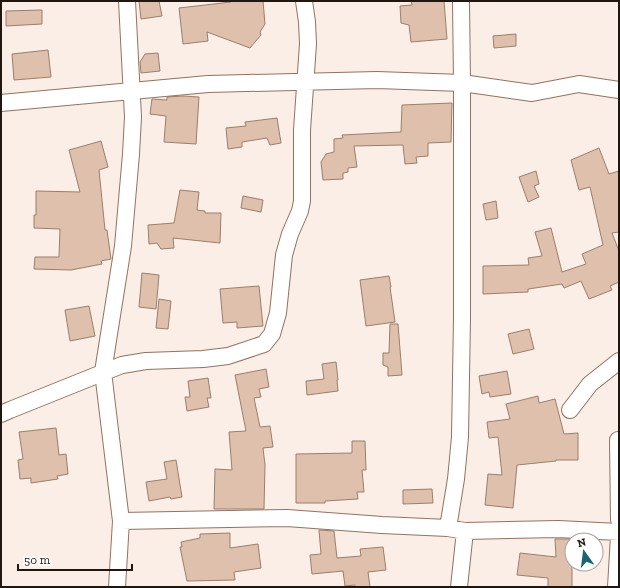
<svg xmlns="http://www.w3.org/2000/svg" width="620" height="588" font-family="'Zilla Slab',serif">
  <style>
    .building { fill: #dfc0ad; stroke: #9b7e6c }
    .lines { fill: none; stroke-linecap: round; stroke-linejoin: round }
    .minor-casing { stroke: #907362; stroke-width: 18 }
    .minor { stroke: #fff; stroke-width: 16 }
  </style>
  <rect width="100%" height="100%" fill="#fbeee6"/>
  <path class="building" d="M139,1h20l3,15 -21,3z
    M231,1h32l2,23 -5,8 1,3 -11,13 -43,-16 1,9 -25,3 -4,-36 52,-6z
    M411,1h33l3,38 -36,3 -2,-17 -8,-2 -1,-17 12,-1z
    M42,10v14l-36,2v-15z
    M516,34v12l-22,2 -1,-12z
    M48,50l3,27 -37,3 -2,-26z
    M158,53l2,18 -19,2 -1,-11 5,-8z
    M183,96l16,1 -3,47 -32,-2 2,-26 -16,-2 2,-15 15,1v-3z
    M452,103l-1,39 -23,1v13l-12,1 1,6 -12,1 -2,-19 -49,1 3,21 -9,1v4l-5,1v6l-20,1 -2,-18 5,-8 8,-2v-13l9,-1 -1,-3 59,-3 1,-27z
    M277,118l4,25 -11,2 -3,-7 -25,4v5l-14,2 -2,-21 20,-2 -1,-4z
    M101,141l7,26 -9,3 6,60h2l4,29 -10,2 1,3 -31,6 -37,-1 1,-12h24l1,-28 -26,-1v-13h2v-24l44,1 -11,-42z
    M599,148l10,26 10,-3v61l-7,1 7,18v31l-9,4 2,4 -23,9 -8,-18 -17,7 -2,-4 -34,5v3l-45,2v-28l46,-1 -1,-7 14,-2 -7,-24 16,-4 11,44 24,-8 -4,-10 21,-9 -13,-58 -11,3 -8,-30z
    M536,171l3,13 -5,2 5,11 -11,5 -9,-25z
    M180,190l19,2 -2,18 8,1v2h16l-1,30 -47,-5 1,10 -13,1 -4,-6 -8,1 -1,-19 26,-2z
    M243,196l20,4 -2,12 -20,-4z
    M496,201l2,17 -12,2 -3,-16z
    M142,273l17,2 -3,34 -17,-2z
    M389,276l2,11h-1l5,35 -29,4 -6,-46z
    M259,286l4,40 -26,2v-6l-14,1 -3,-34z
    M159,299l12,2 -3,28 -12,-1z
    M89,306l6,30 -25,5 -5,-31z
    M390,324h8l4,51 -14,1v-9l-5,-2v-12h6z
    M529,329l5,20 -21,5 -5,-20z
    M336,362l2,18h-1l1,11 -31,4 -1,-14 18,-2 -2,-15z
    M266,369l3,18 -10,2 2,8 -7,1 6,29 10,-1 3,21 -10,1 2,17 -1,44h-50l1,-40 17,1 -3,-38 17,-1 -11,-56z
    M507,371l4,23 -21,3 -1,-5 -7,2 -3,-18z
    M208,378l3,20h-4l2,9 -22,4 -2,-14h5l-2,-16z
    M538,396l1,7 16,-4 9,35 14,-1v27h-22v1l-39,4 -4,43 -28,-3 3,-31 14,1 -4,-38 -9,1 -2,-16 23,-3 -4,-15z
    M56,428l3,27 7,-1 2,20 -11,2 1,3 -27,4v-5l-11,1 -2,-19 5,-1 -4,-27z
    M352,441h13l1,29h-4l2,22h-7l1,7 -33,2v2h-29v-49l56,-1z
    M176,460l6,37 -11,2 -1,-2 -21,4 -3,-19 21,-3 -3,-17z
    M432,489l1,14 -30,1v-14z
    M319,530l15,1 3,27 24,-2 -1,-7 23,-2 3,23 -18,2 2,15h-15v-2l-10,1 -2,-15 -31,3 -2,-19 11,-1z
    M230,533v15l28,-4 3,24 -27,4 1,8 -48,1 -7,-34h2l-1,-5 19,-4v-4z
    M555,539h17v48h-24v-9l-31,-3 3,-22 36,4z"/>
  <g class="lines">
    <g class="minor-casing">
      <path id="minor" d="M1,103l207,-19 169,-4 85,3 70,10 47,-9 40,6
        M570,410l20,-26 29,-23
        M1,414l9,-4 112,-45 24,-4 57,-2 25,-3 36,-12 8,-10 6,-21 6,-58 6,-21 10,-23 2,-10v-71l6,-86 -1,-22 -3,-21
        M618,440l1,80
        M121,521l166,-3 95,7 66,3 17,3 93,-2 61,3
        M448,528l8,-49 4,-42 2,-119v-235l-1,-82
        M117,587l4,-66 -18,-149 20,-126 8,-92 2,-37 -6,-116
        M459,587l6,-56
        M616,587l3,-51"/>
    </g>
    <use href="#minor" class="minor"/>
  </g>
  <rect width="620" height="588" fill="none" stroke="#221710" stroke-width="4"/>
  <g transform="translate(584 552) rotate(346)"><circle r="19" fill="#ffffff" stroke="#a7a29f"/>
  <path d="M0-3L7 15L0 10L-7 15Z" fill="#1a666f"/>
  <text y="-6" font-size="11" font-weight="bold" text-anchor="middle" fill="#221710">N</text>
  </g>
  <path d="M18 564v6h114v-6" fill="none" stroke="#221710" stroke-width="2"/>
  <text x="24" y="564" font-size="12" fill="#221710" stroke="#ffffff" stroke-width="3" paint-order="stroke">50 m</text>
</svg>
